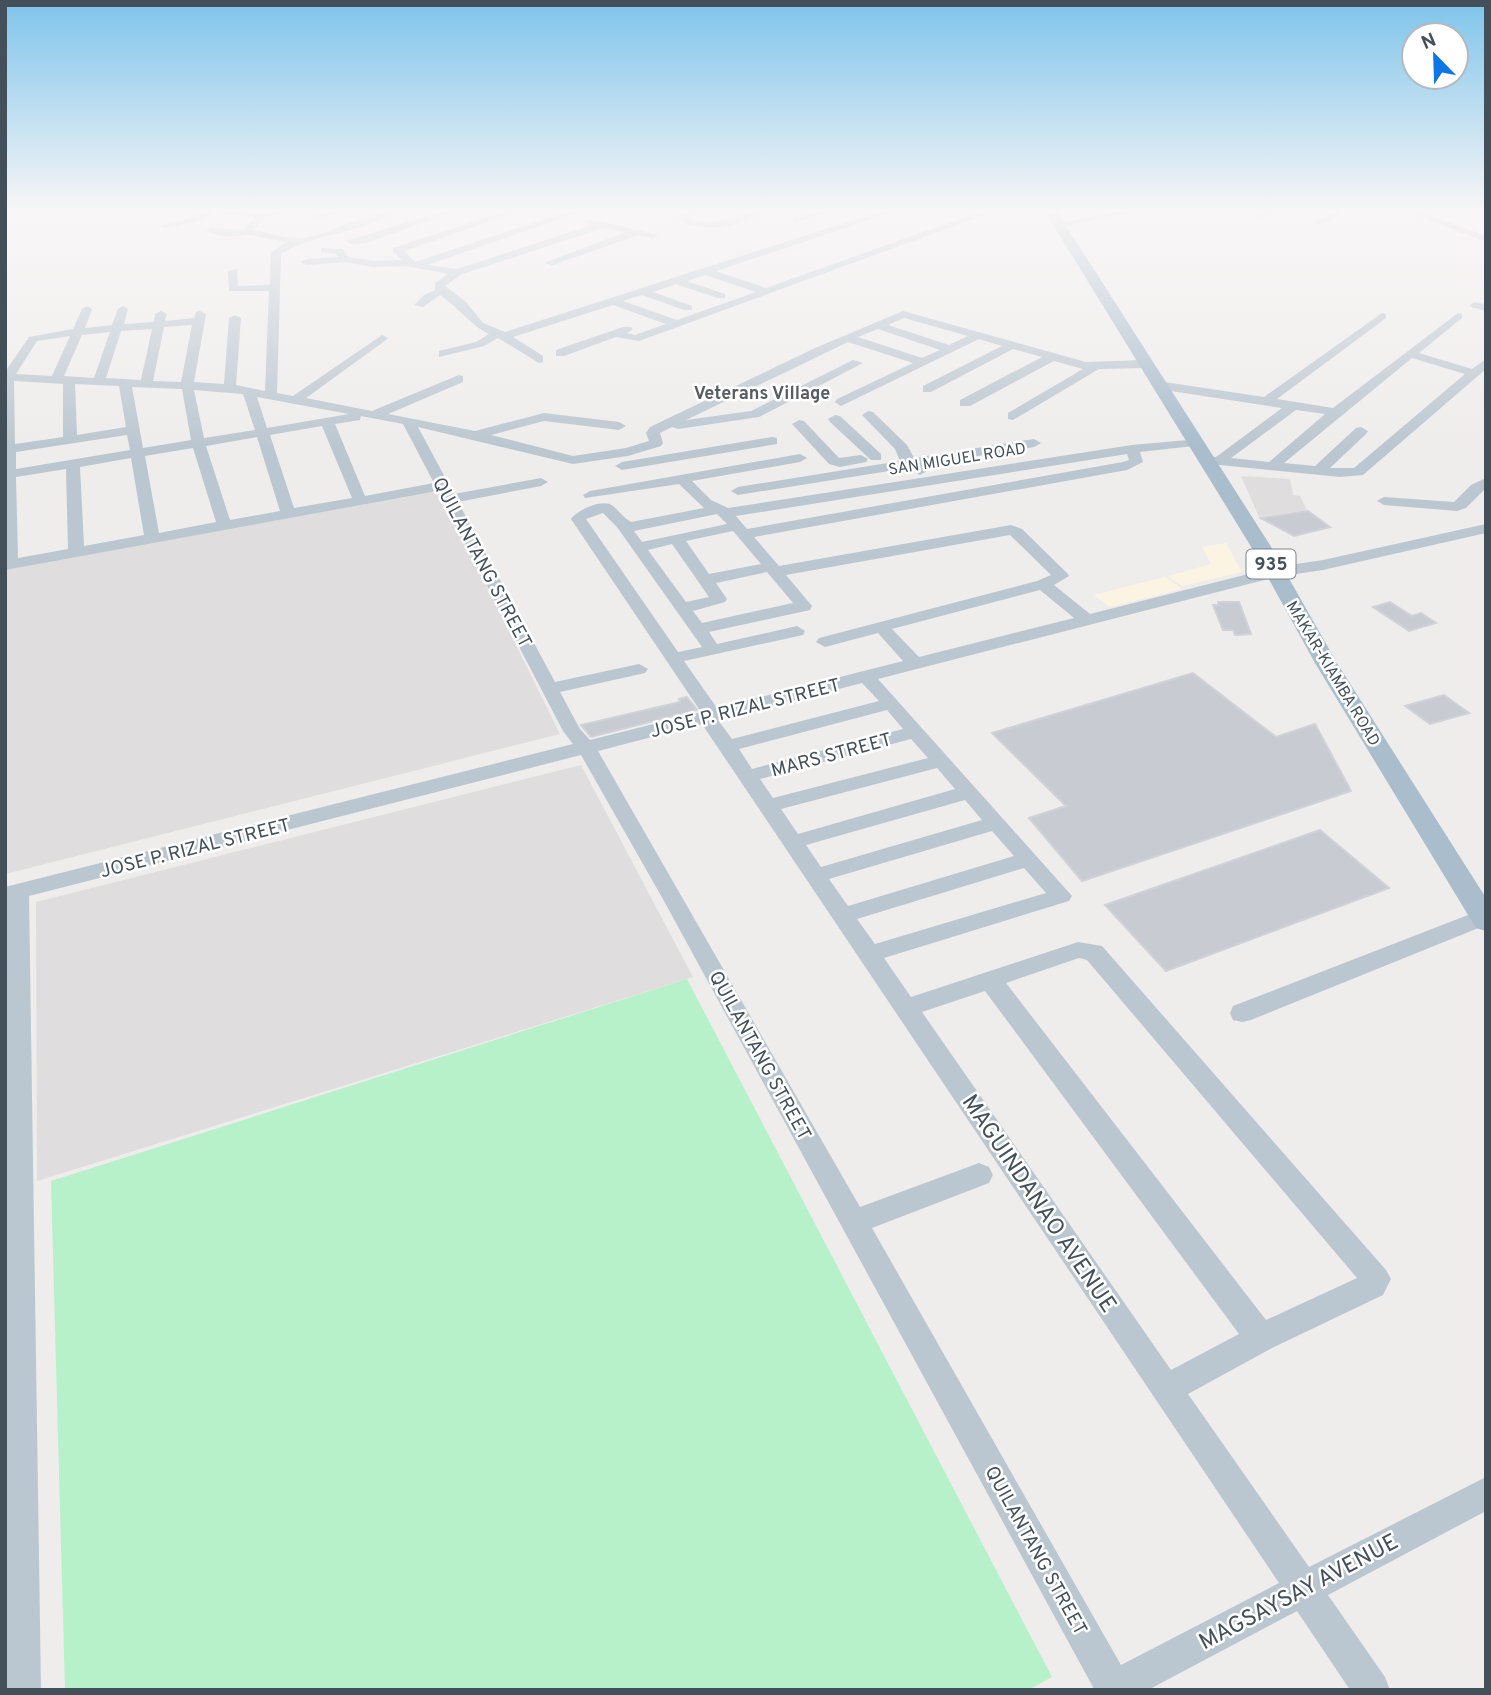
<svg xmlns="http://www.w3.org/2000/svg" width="1491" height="1695" font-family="Overpass,sans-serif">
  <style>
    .commercial { fill: #fcf4e2 }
    .education { fill: #e0ddde }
    .green { fill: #b6f1ca }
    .building { fill: #c8cbd1; stroke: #cfd2d8; stroke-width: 2 }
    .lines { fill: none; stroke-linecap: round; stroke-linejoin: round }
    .minor { fill: #bbc7d0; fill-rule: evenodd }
    .major { fill: #a9bdcd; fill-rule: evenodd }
    .labels { text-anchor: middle; stroke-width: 5; stroke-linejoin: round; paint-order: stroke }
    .far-street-label { font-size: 16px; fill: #43505a; stroke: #fff }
    .far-neighbourhood-label { font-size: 18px; font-weight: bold; fill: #585d61; stroke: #fff }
    .shield { fill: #fff; stroke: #7b848c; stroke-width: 2 }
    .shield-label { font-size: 18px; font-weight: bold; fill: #43505a }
    .street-label { font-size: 19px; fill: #43505a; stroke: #fff }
    .near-street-label { font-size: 23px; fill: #43505a; stroke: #fff }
  </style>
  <rect width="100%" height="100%" fill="#efecec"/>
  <path class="commercial" d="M1226,543l16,29 -60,14 -14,-10 43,-12 -9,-17z
    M1165,577l17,12 -72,18 -16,-12z"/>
  <path class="education" d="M1241,476l49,3 3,16 7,1 7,14 -48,7z
    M440,491l120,243 -555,140v-305z
    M581,765l112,212 -656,204 -1,-279z"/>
  <path class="green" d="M687,979l365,698 -24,13h-963l-14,-509z"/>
  <path class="building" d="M1308,511l22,16 -36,9 -33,-18z
    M1218,602h21l12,32 -16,1 -2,-5h-10l-10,-25h6z
    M1390,602l22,14 9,-3 15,10 -27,8 -36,-24z
    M1193,673l83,64 39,-13 36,67 -269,90 -53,-63 37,-12 -74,-73z
    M1444,695l25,18 -39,11 -25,-18z
    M687,697l10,13 -106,27 -10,-12 99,-23 -1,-3z
    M1320,830l69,58 -223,83 -61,-66z"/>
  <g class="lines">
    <path class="minor" d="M207,210h95l-37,7 -11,13c17,4 38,11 55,7 31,-7 59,-27 91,-27 -35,23 -84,22 -119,44l-4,139 16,3 89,-61 6,3 -2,2 -80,58 66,13 87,-36 4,1v6l-75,32 87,17 69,-18 75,9 7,4 -7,4 -75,-9 -53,14 82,21 53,-8 23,-7 -3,-8 4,-6 165,-79 88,-37 183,51 59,-2 6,4 -6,4 -46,1 -86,51 -5,-1v-6l75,-44 -29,-8 -84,45h-10v-6l82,-43 -29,-8 -82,43h-8v-6l79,-40 -23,-7 -138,67 -6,-4 2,-3 76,-36 -65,-21 -162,78 65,-9 102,-51 10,3 -104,54 -81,12 -6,-2 -12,6 3,10 -2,3 -33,10 -55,8 -155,-37 36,67 87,-16 7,4 -7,4 -83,16 97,180 84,-18 9,5 -3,4 -85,19 20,37 10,11 111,-28 -130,-193c6,-9 32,-21 42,-13 7,6 10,11 18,16l73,-14 -25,-24 -94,14 -2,-3 7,-4 210,-37 7,4 -7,4 -108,19 19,19 17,8 404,-63 67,-6v6l-5,1 -54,6 3,10 -16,8 -373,67 25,29 232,-41 11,4 45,44 2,3 -15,9 36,29 186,-47 47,-7 163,-36v9l-163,37 -47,7 -398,102 194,217 -3,5 -185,57 27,39 167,-55 24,4 284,324 5,9 -8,16 -111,53 -84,46 121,173 177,-90v34l-158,84 57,82 5,13h-40l-53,-79 -149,79h-56l1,-3 -429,-786 -83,-146 -552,141 12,794h-36v-803l568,-143 -10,-13 -125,-240 -433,79v-198l24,-35 44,-8 9,-20 5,-3 5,3 -7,19 27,-3 6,-16 5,-3 5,3 -4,15 30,-2 1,-8 6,-3 6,3 -2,7 29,-3 2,-6 4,-1 6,3 -12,68 30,2 5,-66 6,-3 6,3 -5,67 29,6 4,-100h-40l-1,-20 9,-2 1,17 32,-1 1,-32 15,-11 -36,-7 -25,2 -19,-6 5,-3 32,2 12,-13 -39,-4 -20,9 -32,6 -5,-3 32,-7zM904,318l64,18 -19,9 -61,-20zM192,325l-11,57 -28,-1 11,-54zM152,329l-11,51 -35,-2 15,-47zM878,329l62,21 -18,8 -64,-21zM110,332l-16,46 -30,-2 18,-41zM70,336l-18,40 -36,-2 21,-33zM14,381l49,3v53l-48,7zM75,384l44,2 7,41 -49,8zM132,387l50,2 9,51 -48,8zM194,390l49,4 12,36 -51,8zM257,397l92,17 -82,14zM361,416l42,8 31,59 -69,13 -30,-72 25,-4zM322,426l30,72 -58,10 -24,-73zM127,435l3,15 -114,19v-17zM257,437l23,74 -50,9 -24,-74zM193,448l23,74 -57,11 -14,-77zM1127,454l2,6 -6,2 -376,67 -11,-13zM131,458l13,77 -60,11 -4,-79zM66,469l2,80 -50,9 -2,-81zM603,513l14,14 85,120 -24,5 -92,-133zM717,514l10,10 -85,18 -8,-11zM733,531l28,33 -52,10 -23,-33zM1010,535l41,40 -14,6 -218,57 -3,4 9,5 53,-14 25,28 -186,47 -33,-47 119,-26 2,-4 -8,-5 -80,18 -8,-12 101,-22 2,-4 -26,-31zM672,544l37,53 -23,5 -38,-52zM767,572l26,31 -91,20 -9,-12 32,-9 2,-3 -11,-16zM1040,590l34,28 -155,39 -27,-28zM862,683l17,18 -147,38 -14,-19zM887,710l16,19 -151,40 -13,-20zM702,724l577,859 -158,82 -249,-437 117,-45 4,-8 -4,-8 -10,-4 -119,44 -262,-456zM911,739l17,19 -155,40 -13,-19zM937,768l18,21 -157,45 -17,-25zM965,800l17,20 -161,47 -15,-22zM992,831l22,25 -166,50 -19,-27zM1024,868l22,25 -171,51 -18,-25zM1079,958l8,2 270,318 -91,42 -260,-337zM985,991l254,343 -68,36 -249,-358z
      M331,210l9,2 -23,8 -5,-3z
      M446,210h14l-95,33 -14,1 -5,-3z
      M509,210h14l-119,41 11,11 157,-52h14l-159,55 30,4 135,-44 -7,-3 5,-3 68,16 -5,3 -15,-3 -85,30 -9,-2 82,-31 -23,-4 -141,46 -17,12 21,16 17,21 22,9 380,-122h14l-183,61 50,17 219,-78h13l-359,131 -23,-4 -52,19h-8v-6l67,-23h8l2,2 -6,4 8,2 31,-11 -53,-19 -100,32 30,19v6l-4,1 -41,-25 -14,8 -45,11v-6l37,-9 13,-8c-20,-9 -30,-27 -49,-39l-17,12 -9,-2 10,-10 11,-5v-7l13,-9 -40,-8 -36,1 -26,-5 -40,3 -5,-3 5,-3 32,-2 -2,-3 -15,-2v-4l22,1 5,8 24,4 30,-1 -9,-8v-4zM705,275l51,17 -79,28 -54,-19 19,-6 42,15h8v-4l-39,-14 23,-8 41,14h8v-4l-38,-13z
      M690,210h12l-13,8c26,13 53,-8 79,-8 -24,16 -63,24 -89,10v-4z
      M819,210h14l-38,13 -5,-3z
      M1124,210h21l-85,17 -5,-3z
      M1268,210h13l-19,9 -8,-2z
      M1337,210h12l-28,15 -8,-2z
      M1403,210h13l70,26v6z
      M1475,302l11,3v6l-15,-4 -1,-2z
      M1382,313l4,1v4l-109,81 56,9 125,-95 4,1v4l-43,35 53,16 14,-10v10l-123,106 -23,2 -140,-14v-6h16l66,-49 -124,-19 -6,-4 6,-4 106,16zM1412,358l53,16 -111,94h-24l36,-34 2,-3 -7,-4 -5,1 -41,38 -31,-3zM1296,410l29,4 -56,48 -38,-4z
      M868,411l5,1 34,33 7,13 120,-19 7,4 -7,4 -112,18 5,6 -7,4 -12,-7 -170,27 -7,-4 7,-4 162,-26 -5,-12 -33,-34z
      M835,415l5,1 41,38v6h-10l-41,-38 -2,-3z
      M799,420l5,1 35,37 22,-3 7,4 -2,3 -26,5 -11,-3 -37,-40z
      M772,437l5,1v6l-155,26 -7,-4 7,-4z
      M1486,478v10l-20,20 -9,3 -73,-6 -7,-4 7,-4 70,5 17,-17z
      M1486,908v17l-235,95 -9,2 -9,-2 -3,-7 3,-7z"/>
    <path class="major" d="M1044,210h12l214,335 67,118 149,235v33l-10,-3 -161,-265 -65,-118z"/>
  </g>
  <linearGradient id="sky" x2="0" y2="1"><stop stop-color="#7ec4eb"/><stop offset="0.47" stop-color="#f8f6f6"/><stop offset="1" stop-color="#f8f6f6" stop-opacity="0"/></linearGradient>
  <rect width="1491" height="447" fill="url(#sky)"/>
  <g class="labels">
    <g class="far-street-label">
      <text transform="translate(957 458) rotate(-9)" y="6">SAN MIGUEL ROAD</text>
      <text transform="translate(1334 673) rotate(59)" y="6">MAKAR-KIAMBA ROAD</text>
    </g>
    <g class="far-neighbourhood-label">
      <text x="762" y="399">Veterans Village</text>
    </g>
    <rect class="shield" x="1246.5" y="549.5" width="49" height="29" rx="5"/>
    <g class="shield-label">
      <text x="1271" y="570">935</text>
    </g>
    <g class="street-label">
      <text transform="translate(483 562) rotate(62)" y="7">QUILANTANG STREET</text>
      <text transform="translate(745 707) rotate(-14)" y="7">JOSE P. RIZAL STREET</text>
      <text transform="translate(831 754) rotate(-15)" y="7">MARS STREET</text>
      <text transform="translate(195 847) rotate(-14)" y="7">JOSE P. RIZAL STREET</text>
      <text transform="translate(761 1055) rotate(61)" y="7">QUILANTANG STREET</text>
      <text transform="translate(1037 1550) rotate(61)" y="7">QUILANTANG STREET</text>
    </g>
    <g class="near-street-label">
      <text transform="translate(1040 1203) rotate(56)" y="8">MAGUINDANAO AVENUE</text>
      <text transform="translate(1298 1591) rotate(-28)" y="8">MAGSAYSAY AVENUE</text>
    </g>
  </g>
  <rect width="1491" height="1695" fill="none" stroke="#43505a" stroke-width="14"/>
  <g transform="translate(1435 56) rotate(337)"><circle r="33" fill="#ffffff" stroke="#b4b9bd" stroke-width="2"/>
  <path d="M0-5L12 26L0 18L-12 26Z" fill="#0e75e6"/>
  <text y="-10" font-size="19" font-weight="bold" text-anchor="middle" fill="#43505a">N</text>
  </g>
</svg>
